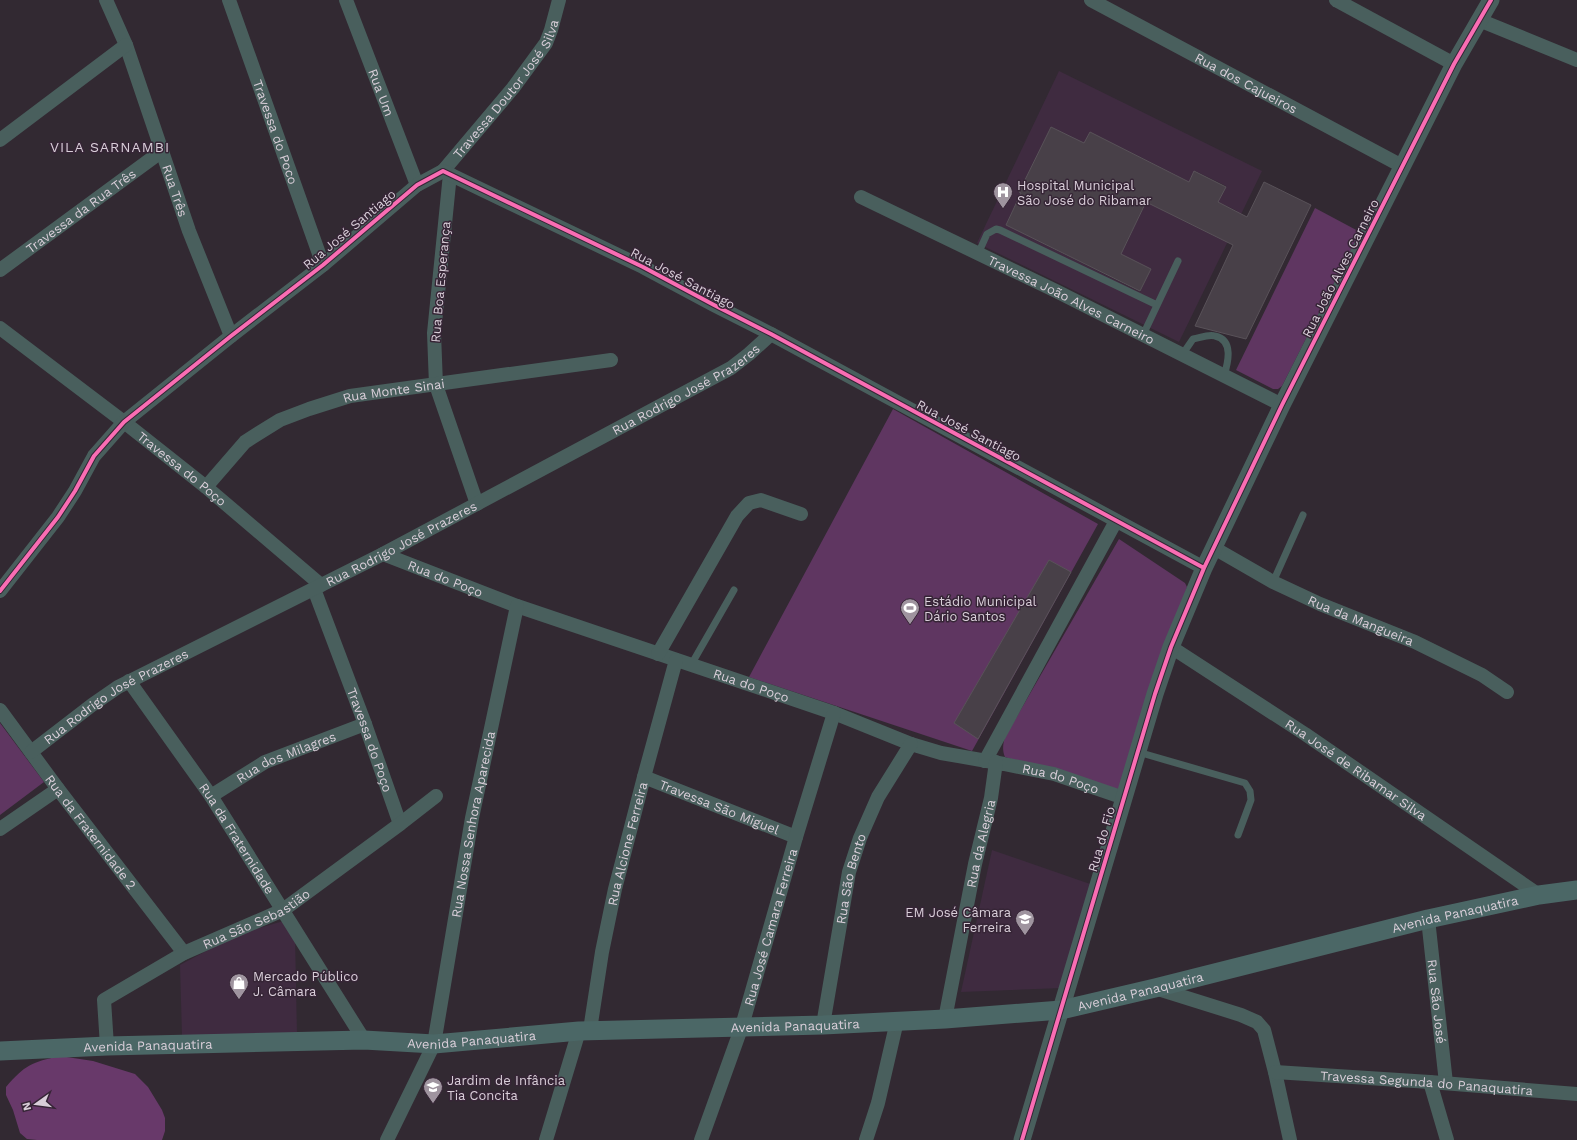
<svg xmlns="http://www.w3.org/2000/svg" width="1577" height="1140" font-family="'Work Sans',sans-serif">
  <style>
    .built { fill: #3f2b40; fill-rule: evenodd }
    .green { fill: #5f3661 }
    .forest { fill: #68396a }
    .building { fill: #484048; stroke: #595259 }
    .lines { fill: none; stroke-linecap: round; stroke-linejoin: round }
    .service { stroke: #495f5d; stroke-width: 7 }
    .minor { stroke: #495f5d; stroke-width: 14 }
    .tertiary { stroke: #495f5d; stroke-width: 17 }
    .secondary { stroke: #4b6766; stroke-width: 19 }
    .cycleway-casing { stroke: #362536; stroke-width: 6 }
    .cycleway { stroke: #f96db3; stroke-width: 4 }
    .labels { text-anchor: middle; stroke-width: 3; stroke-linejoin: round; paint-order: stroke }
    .street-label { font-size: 13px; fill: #d9ced9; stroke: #362536 }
    .poi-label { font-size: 13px; fill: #d9ced9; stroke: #362536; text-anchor: start }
    .neighbourhood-label { font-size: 14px; letter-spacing: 1px; fill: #d9ced9; stroke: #362536 }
  </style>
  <rect width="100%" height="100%" fill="#322932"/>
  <path class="built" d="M1059,71l203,100 -83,171 -202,-99zM1051,127l26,13 -1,21 14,-29 99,50 6,-11 31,15 -8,16 19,9 -14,29 -77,-38 -20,42 -55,-15 80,40 -11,23 -134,-67 12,-26 28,6 -27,-13z
    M992,850l101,35 -31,103 -101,4z
    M280,922h5l10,14 2,99 -115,1 -2,-71 58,-31z"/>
  <path class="green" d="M1315,208l45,24 -78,154 -4,3h-5l-37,-19z
    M893,409l205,115 -126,227 -223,-74z
    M1119,539l66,44 2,4 -64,203 -8,3 -110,-36c-3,-7 -2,-13 0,-20z
    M0,723l44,59 -44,33z"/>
  <path class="forest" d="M60,1056l33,5 42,13 13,13 14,23 3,8v13l-3,9h-125l-10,-1 -7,-6 -7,-23 -7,-15v-8c19,-22 26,-25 54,-31z"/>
  <path class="building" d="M1051,127l33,16 6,-11 99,50 5,-11 32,16 -8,15 29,15 17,-35 47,23 -65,134 -51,-13 38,-81 -87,-43 -25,52 30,15 -11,22 -134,-66 15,-32 -2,-1z
    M1049,560l22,12 -93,167 -24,-16z"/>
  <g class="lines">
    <path class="service" d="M978,254l9,-20 9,-5 4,1 157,75
      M1143,335l35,-74
      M1182,355l11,-16c7,-1 15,-5 22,-3 19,4 13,27 9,40
      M1273,582l30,-67
      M691,665l43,-75
      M1138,752l107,31 5,8 1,9 -13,35"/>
    <g class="minor">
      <path id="s1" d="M106,0l20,45 63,186 42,105"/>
      <path id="s2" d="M229,0l94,265"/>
      <path id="s3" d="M346,0l71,185"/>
      <path id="s4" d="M1091,0l311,166"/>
      <path d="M1336,0l118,64"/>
      <path d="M1479,20l98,40"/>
      <path d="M0,140l126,-95"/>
      <path id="s5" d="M443,171l70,-83 33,-45 5,-13 8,-30"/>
      <path d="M450,174l-16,159 2,52 41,119"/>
      <path id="s6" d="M861,197l195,94 226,114"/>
      <path id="s7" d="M0,270l162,-119"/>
      <path id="s8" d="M0,328l124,94 82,65 115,98"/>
      <path id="s9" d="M206,487l39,-45 14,-9 21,-13 29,-11 41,-13 261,-36"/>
      <path id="s10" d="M1214,548l59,34 47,22 95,38 67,33 25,17"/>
      <path id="s11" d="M383,554l134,52 317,107 77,31 30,9 63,11 50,10 70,24"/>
      <path id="s12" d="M314,589l51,135 35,100"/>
      <path d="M0,591l58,-74 17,-26 19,-35 30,-34 107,-86 92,-71 94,-80 26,-14 200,96 71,38 57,29 433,234"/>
      <path id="s13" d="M1171,647l134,87 234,161"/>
      <path d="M658,654l79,-138 12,-13 12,-3 40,14"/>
      <path id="s14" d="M129,681l82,115 153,244"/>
      <path id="s15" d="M0,710l58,79 126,164"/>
      <path id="s16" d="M31,752l61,-47 26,-18 265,-133 348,-186 18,-14 22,-20"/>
      <path d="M985,761l131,-240"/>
      <path id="s17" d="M644,777l152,60"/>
      <path id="s18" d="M211,796l54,-34 100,-38"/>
      <path d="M0,829l58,-40"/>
      <path id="s19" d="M1428,919l18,164"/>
      <path d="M1155,988l86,27 16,7 7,8 11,42 15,68"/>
      <path id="s20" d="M945,1019l30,-155 16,-66 5,-36"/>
      <path id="s21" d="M823,1025l26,-153 11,-34 18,-41 33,-53"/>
      <path id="s22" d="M590,1030l12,-78 13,-63 29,-112 32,-117"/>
      <path id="s23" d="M107,1046l-3,-46 80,-47 99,-43 117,-86 36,-28"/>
      <path id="s24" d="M1275,1072l155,10 147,12"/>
      <path d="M1430,1082l17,58"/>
      <path id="s25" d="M387,1140l47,-96 38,-226 45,-212"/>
      <path d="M546,1140l33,-109"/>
      <path id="s26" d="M701,1140l41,-114 54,-189 38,-124"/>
      <path d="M866,1140l12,-37 19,-82"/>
    </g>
    <path class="tertiary" d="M1022,1140l133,-446 16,-47 33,-79 78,-163 172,-341 37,-64"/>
    <path class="secondary" id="s27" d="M0,1051l107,-5 257,-6 70,4 145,-13 244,-6 122,-6 116,-9 94,-22 273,-69 111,-24 38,-5"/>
    <g class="cycleway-casing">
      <path id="cycleway" d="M0,591l58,-74 17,-26 19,-35 30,-34 107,-86 92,-71 94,-80 26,-14 200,96 71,38 57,29 433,234
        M1022,1140l133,-446 16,-47 33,-79 78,-163 172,-341 37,-64"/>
    </g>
    <use href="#cycleway" class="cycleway"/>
  </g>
  <defs>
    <g id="hospital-pin" transform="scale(1)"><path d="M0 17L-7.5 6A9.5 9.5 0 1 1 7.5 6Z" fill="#9f949f" stroke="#362536"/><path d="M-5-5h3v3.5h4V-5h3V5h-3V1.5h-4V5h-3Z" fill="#fff"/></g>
    <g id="stadium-pin" transform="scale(1)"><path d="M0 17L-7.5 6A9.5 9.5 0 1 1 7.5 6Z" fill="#9f949f" stroke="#362536"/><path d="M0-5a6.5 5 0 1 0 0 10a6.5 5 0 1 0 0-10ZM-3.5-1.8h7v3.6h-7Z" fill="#fff"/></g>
    <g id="school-pin" transform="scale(1)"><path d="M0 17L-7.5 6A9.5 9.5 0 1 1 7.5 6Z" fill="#9f949f" stroke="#362536"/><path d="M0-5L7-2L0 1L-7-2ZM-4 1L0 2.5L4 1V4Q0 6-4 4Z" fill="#fff"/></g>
    <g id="shop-pin" transform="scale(1)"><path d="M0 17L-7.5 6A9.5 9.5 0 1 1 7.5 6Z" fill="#9f949f" stroke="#362536"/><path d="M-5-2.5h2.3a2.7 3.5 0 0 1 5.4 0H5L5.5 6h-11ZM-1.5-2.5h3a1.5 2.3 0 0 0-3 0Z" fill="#fff"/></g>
  </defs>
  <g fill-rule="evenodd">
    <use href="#hospital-pin" x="1003" y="192"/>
    <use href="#stadium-pin" x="910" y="608"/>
    <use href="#school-pin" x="1025" y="919"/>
    <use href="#shop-pin" x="239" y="983"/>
    <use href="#school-pin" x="433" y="1087"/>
  </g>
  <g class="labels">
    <g class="street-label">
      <text dy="5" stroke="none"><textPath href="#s4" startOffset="176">Rua dos Cajueiros</textPath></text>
      <text dy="5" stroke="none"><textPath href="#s5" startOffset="104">Travessa Doutor José Silva</textPath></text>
      <text dy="5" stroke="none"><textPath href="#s3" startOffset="99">Rua Um</textPath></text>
      <text dy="5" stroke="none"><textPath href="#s2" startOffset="140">Travessa do Poco</textPath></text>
      <text dy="5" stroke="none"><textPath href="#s1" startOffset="203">Rua Três</textPath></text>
      <text dy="5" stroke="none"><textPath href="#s7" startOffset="100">Travessa da Rua Três</textPath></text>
      <text transform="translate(349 229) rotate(-40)" y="5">Rua José Santiago</text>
      <text transform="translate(1340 268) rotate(-63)" y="5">Rua João Alves Carneiro</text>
      <text transform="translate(683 278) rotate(28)" y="5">Rua José Santiago</text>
      <text transform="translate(440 282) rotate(-85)" y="5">Rua Boa Esperança</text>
      <text dy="5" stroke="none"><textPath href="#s6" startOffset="234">Travessa João Alves Carneiro</textPath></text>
      <text dy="5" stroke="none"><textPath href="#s16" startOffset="750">Rua Rodrigo José Prazeres</textPath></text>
      <text dy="5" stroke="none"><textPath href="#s9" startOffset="219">Rua Monte Sinai</textPath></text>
      <text transform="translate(969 430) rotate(28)" y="5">Rua José Santiago</text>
      <text dy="5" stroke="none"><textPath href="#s8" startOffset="230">Travessa do Poço</textPath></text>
      <text dy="5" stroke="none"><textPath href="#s16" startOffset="426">Rua Rodrigo José Prazeres</textPath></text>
      <text dy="5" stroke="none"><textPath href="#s11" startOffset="67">Rua do Poço</textPath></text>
      <text dy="5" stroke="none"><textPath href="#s10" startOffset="164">Rua da Mangueira</textPath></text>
      <text dy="5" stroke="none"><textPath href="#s11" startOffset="391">Rua do Poço</textPath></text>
      <text dy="5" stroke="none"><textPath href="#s16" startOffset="102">Rua Rodrigo José Prazeres</textPath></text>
      <text dy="5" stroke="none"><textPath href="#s12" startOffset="161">Travessa do Poço</textPath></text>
      <text dy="5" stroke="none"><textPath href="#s18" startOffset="85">Rua dos Milagres</textPath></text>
      <text dy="5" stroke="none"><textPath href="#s13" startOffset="222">Rua José de Ribamar Silva</textPath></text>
      <text dy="5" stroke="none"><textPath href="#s11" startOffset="715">Rua do Poço</textPath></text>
      <text dy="5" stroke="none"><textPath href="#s17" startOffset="81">Travessa São Miguel</textPath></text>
      <text dy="5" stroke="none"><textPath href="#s25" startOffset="330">Rua Nossa Senhora Aparecida</textPath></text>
      <text dy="5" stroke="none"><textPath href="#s15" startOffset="152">Rua da Fraternidade 2</textPath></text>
      <text dy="5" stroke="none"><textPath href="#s14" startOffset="191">Rua da Fraternidade</textPath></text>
      <text transform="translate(1101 839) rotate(-74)" y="5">Rua do Fio</text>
      <text dy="5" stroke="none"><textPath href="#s22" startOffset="190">Rua Alcione Ferreira</textPath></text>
      <text dy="5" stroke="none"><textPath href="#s20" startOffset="179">Rua da Alegria</textPath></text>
      <text dy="5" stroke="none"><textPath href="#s21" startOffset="149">Rua São Bento</textPath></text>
      <text dy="5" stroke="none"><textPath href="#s27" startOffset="1468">Avenida Panaquatira</textPath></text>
      <text dy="5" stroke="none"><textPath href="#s23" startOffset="219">Rua São Sebastião</textPath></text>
      <text dy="5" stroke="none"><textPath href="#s26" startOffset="224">Rua José Camara Ferreira</textPath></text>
      <text dy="5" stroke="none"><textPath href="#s27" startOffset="1144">Avenida Panaquatira</textPath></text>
      <text dy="5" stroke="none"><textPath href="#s19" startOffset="83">Rua São José</textPath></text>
      <text dy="5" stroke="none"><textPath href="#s27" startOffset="796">Avenida Panaquatira</textPath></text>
      <text dy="5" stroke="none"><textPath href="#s27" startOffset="472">Avenida Panaquatira</textPath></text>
      <text dy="5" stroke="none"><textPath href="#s27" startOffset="148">Avenida Panaquatira</textPath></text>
      <text dy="5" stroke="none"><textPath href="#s24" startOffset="152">Travessa Segunda do Panaquatira</textPath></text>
    </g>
    <g class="poi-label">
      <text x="1017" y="190">Hospital Municipal<tspan x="1017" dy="15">São José do Ribamar</tspan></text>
      <text x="924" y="606">Estádio Municipal<tspan x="924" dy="15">Dário Santos</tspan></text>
      <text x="1011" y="917" text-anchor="end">EM José Câmara<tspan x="1011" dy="15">Ferreira</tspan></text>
      <text x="253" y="981">Mercado Público<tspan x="253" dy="15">J. Câmara</tspan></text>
      <text x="447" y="1085">Jardim de Infância<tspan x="447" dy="15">Tia Concita</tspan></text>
    </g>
    <g class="neighbourhood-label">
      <text x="110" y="152">VILA SARNAMBI</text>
    </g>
  </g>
  <g transform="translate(36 1104) rotate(256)" stroke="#362536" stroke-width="3" paint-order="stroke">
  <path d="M0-3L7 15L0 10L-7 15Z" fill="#d9ced9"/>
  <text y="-6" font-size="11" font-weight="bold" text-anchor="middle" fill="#d9ced9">N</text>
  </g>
</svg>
